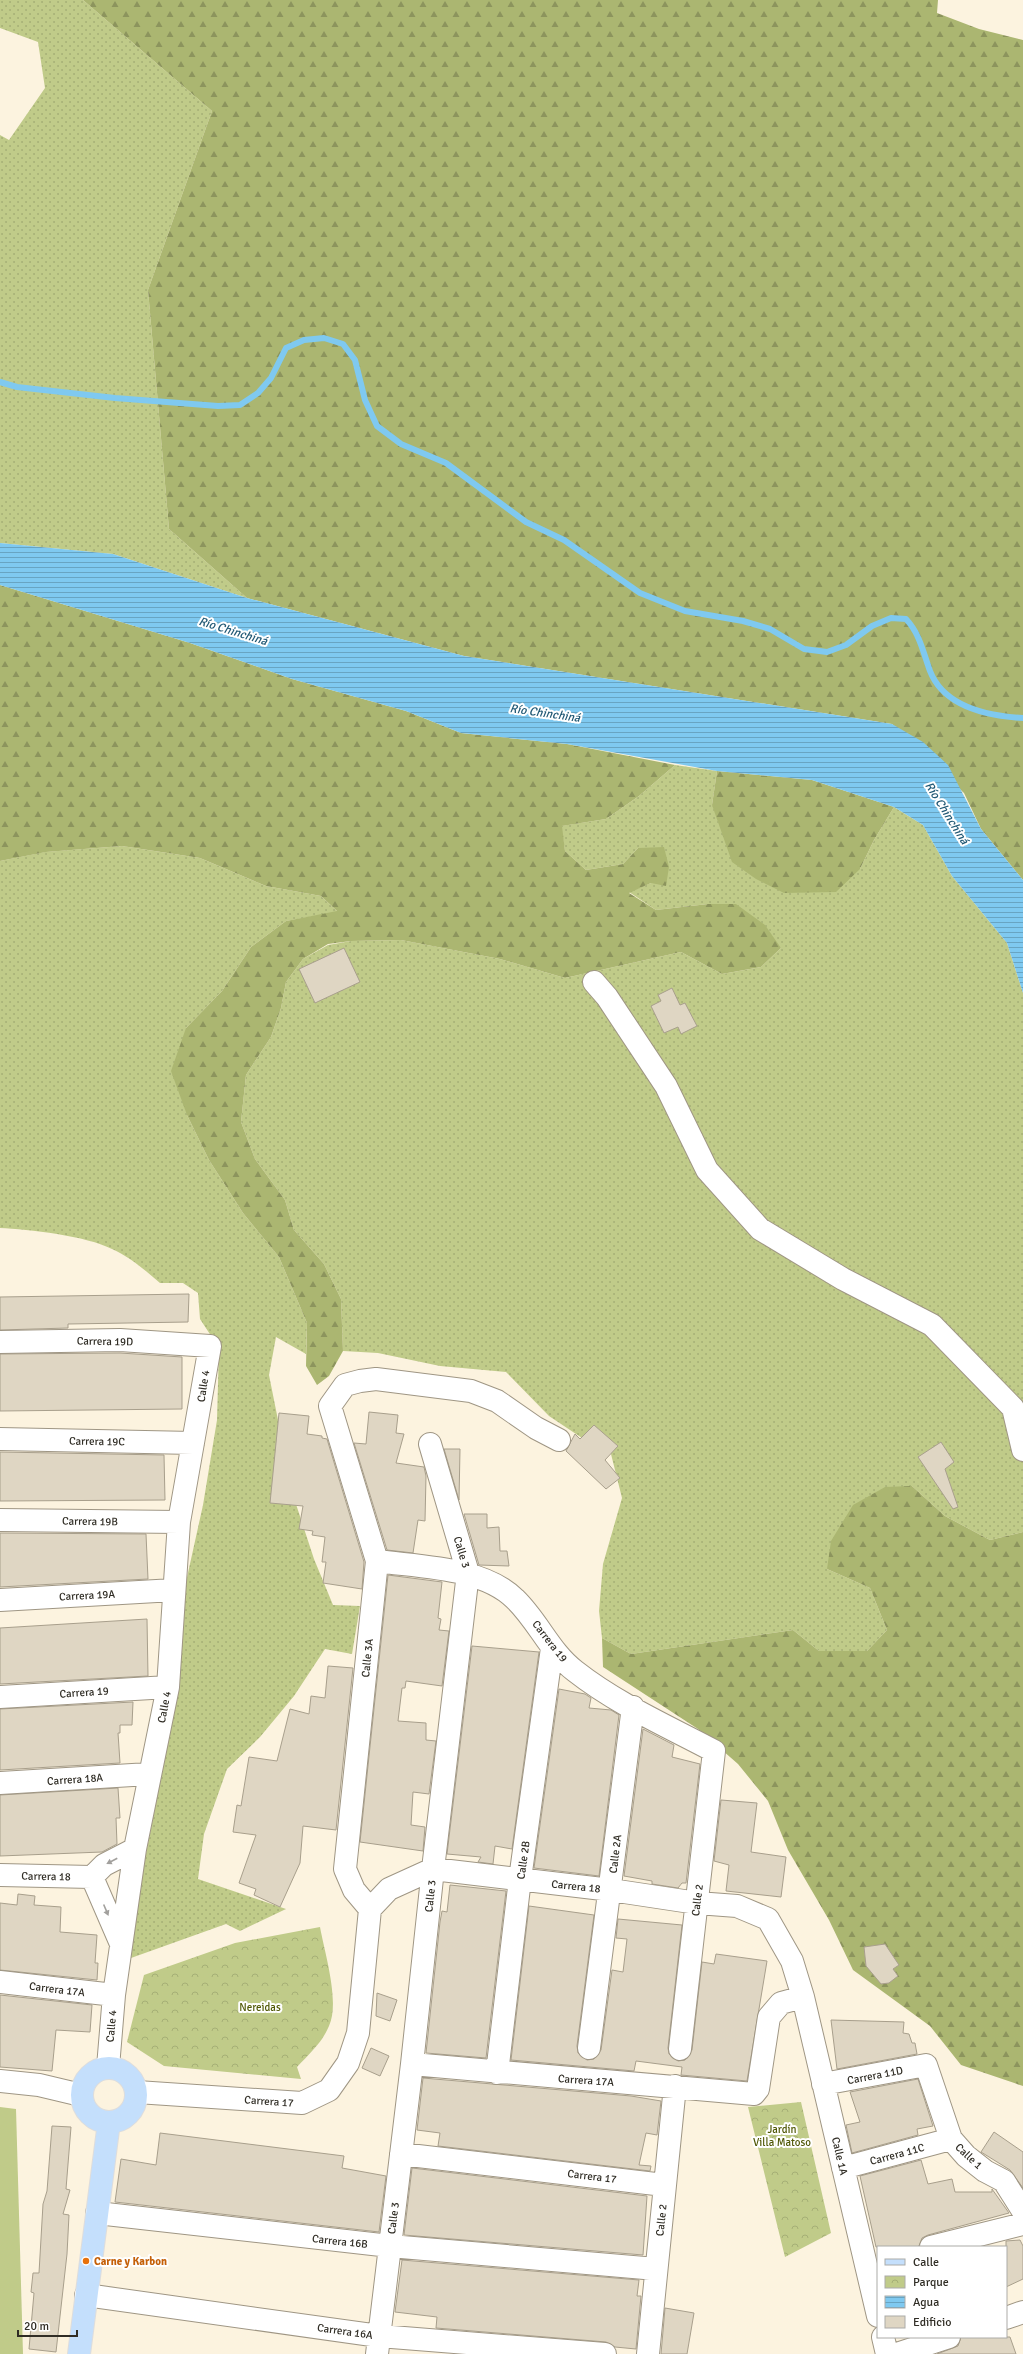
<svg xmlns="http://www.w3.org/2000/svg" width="1023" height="2354" font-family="Signika,sans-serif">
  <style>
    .grass { fill: url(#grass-dots) }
    .forest { fill: url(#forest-firs) }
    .park { fill: url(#park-crowns) }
    .pitch { fill: #c0cb89 }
    .water { fill: url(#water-rules) }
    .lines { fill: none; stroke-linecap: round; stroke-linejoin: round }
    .stream { stroke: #7fc9f0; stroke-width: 6 }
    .building { fill: #dfd6c3; stroke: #a89f8c }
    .minor-casing { stroke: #9f9684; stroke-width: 24 }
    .major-casing { stroke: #dedddc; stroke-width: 24 }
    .minor { stroke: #fff; stroke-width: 22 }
    .major { stroke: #c4dffc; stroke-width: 22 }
    .oneway { fill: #a2a09d }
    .food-dot { fill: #e8710a; stroke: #fff; stroke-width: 1.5 }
    .labels { text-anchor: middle; stroke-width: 4; stroke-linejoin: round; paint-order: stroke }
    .street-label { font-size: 11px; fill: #302d25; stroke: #fff }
    .park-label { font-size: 11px; fill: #505806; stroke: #fff }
    .food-label { font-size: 11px; font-weight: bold; fill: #c56008; stroke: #fff; text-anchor: start }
    .water-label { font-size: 12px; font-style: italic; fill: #215975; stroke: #fff }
  </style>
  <defs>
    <pattern id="grass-dots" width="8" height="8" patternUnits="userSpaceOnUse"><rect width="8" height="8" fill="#c0cb89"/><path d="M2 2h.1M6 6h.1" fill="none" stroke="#a5af76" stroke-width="1.8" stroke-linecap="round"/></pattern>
    <pattern id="forest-firs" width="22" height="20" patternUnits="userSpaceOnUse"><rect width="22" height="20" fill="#abb671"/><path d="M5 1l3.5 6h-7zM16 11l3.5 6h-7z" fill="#8c945d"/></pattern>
    <pattern id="park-crowns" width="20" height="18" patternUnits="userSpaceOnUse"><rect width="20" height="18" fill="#c0cb89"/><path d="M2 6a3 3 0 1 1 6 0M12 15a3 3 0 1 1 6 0" fill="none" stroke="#a5af76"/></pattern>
    <pattern id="water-rules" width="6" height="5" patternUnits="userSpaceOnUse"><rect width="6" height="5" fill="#7fc9f0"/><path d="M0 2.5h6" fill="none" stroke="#68a4c2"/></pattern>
  </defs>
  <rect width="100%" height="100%" fill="#fcf3df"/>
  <path class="grass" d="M0,0h83l129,111 -64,179 21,239 78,69 -134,-44 -113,-11v-408l9,5 36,-52 -7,-46 -38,-14z
    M675,765l42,6 -5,34 148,64 14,-29 20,-33 29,18 29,51 55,67 16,50v539l-33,8 -45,-24 -33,-30 -85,83 43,19 17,42 -20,21h-48l-26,-21 -162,24 -29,-16 -3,-27 4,-47 19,-66 -12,-48 -28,-12 -33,-22 -43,-44 -66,-6 -62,-13 -35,-2 -2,-52 -17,-35 -30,-34 -9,-30 -30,-41 -14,-37 5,-47 25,-38 10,-29 5,-26 17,-23 25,-14 23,-4 50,-1 99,19 65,19 116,-26 41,22 39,-7 20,-19 -73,-44 -52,6 -27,-18 22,-9 -13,-35 -15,16 -37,6 -21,-19 -4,-25 45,-7 33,-23z
    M122,846l78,12 66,28 55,10 17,16 -52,9 -35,26 -29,44 -36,37 1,87 22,45 34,53 36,44 28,66 -1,31 -30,-17 -7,38 24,120 21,64 19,46 27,1 -8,48 -27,-5 -31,47 -34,41 -33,32 -23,65 -6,45 88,30 -46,22 -14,-7 -95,34 7,-64 41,-207 5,-96 19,-86 14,-85 2,-72 -19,-29 -2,-26 -15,-10h-23c-15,-13 -30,-26 -48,-34 -25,-13 -84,-20 -112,-21v-367l45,-9z"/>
  <path class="forest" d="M83,0h855l-1,13 42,16 44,11v840l-42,-51 -17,-36 -72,-69 -428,-68 -217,-58 -78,-69 -21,-239 64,-179z
    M0,585l190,58 102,36 114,32 55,22 106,11 108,21 -36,31 -33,23 -44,7 3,25 21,19 37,-6 15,-16 26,-1 5,20 -3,19 -15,-3 -22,10 27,17 52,-6h28l29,21 16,23 -20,19 -39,7 -41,-22 -116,26 -65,-19 -99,-19 -50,1 -23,3 -25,15 -17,23 -5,26 -10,29 -25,38 -5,47 14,37 30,41 9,30 30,34 17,35 2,52 -14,25 -12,9 -11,-19 1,-43 -28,-66 -36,-44 -34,-53 -22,-45 -16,-44 15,-43 36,-37 29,-44 35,-26 51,-10 -16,-15 -55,-10 -66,-28 -78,-12 -76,6 -46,9z
    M717,771l95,9 82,27 -20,33 -14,29 -24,23 -52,1 -28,-14 -24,-17 -20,-57z
    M912,1486l33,30 45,24 33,-8v554l-62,-21 -31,-39 -77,-56 -24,-50 -41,-70 -20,-49 -30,-37 -40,-35 -95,-62 -1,-29 29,16 162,-24 26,21h48l20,-21 -17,-42 -43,-19 4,-28 22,-36 32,-18z"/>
  <path class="park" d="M320,1927c5,27 20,75 9,99 -7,17 -20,28 -32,41l4,12 -137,-13 -37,-24 17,-67 91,-32z
    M801,2102l30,131 -46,24 -37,-150z"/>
  <path class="pitch" d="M0,2107l16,2 7,245h-23z"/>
  <path class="water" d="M0,543l113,11 134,44 217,58 428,68 31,18 25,23 33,64 42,51v113l-16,-50 -55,-67 -29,-51 -29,-18 -82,-27 -95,-9 -150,-27 -106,-11 -55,-22 -114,-32 -102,-36 -190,-58z"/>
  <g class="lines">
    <path class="stream" d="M0,382l17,5 98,11 103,8 22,-1 18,-12 13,-15 15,-30 18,-8 20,-2 19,6 12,16 10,40 12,26 24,18 45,19 80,59 38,18 76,53 45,18 58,10 27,8 34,20 23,3 19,-7 26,-19 19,-8 15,1c14,15 17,33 24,52 14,36 58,45 93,47"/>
  </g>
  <path class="building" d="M344,948l16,34 -45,21 -16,-34z
    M672,988l8,17 5,-2 12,23 -16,8 -3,-7 -14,6 -13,-27 10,-5 -3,-6z
    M189,1294l-1,28 -120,2v4l-68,2v-33z
    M120,1353l62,4v52l-182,2v-57z
    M369,1412l29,3 -2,18 8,1 -8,29 28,4 2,9 -1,45 -7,-1 -5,33 -26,-3 -33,-107 12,1z
    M279,1413l30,3 -2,18 15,2v2l5,1 37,123 -2,27 -39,-6 3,-21h-4l3,-25 -13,-2 1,-4 -14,-2 4,-23 -33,-3z
    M594,1425l24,21 -13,14 15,18 -14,11 -40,-38 9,-17 5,5z
    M941,1442l13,20 -9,7 13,38 -5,2 -35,-52z
    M444,1449h16l-1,51z
    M0,1452l164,3 1,45 -165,1z
    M464,1514h23v14l12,-1 1,24h7l2,15 -30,-1z
    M0,1533l146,1 2,45 -148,8z
    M388,1575l54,7 -4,36 3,1 -2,11 10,1 -7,55 -36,-5 -1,7h-3l-4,33 28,2v17l10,1 -7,53 -16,-2 -2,33 14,2 -2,24 -63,-9z
    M147,1619l1,57 -148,8v-56z
    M472,1646l67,6 -27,197 -17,-3 -2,18 -15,-2 3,-5 -34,-3z
    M328,1666l25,2 -17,162 -33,-4 -3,37 -20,44 -26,-12 2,-6 -17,-6 17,-48 -23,-3 4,-27 4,1 8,-49 28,4 13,-52 19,5 2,-18 14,2z
    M559,1689l26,5 6,4 -2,10 22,2 8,5 -20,161 -65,-8z
    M133,1702l-1,23h-12v8h-2l2,30 -120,7v-61z
    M643,1729l31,16 -2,12 28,7 -14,119h-4l-4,5 -26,-4v-3l-28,-5z
    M118,1788l2,30h-4l1,26 -15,8 -102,4v-61z
    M721,1800l36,3 -6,49 35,5 -5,40 -55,-6 3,-26 -15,-4z
    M450,1885l56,6 -20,167 -60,-5 14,-131 2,-11 5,1z
    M18,1894l17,2 -1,9 27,2 -1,25 37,3 -2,28h3l-1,17 -97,-10v-67l17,2z
    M529,1906l65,9 -17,131 1,7 9,7 7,-1 7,-9 11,-80 11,2 4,-33 -11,-1 2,-19 64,6 -14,123 1,6 9,7 7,-1 7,-10 10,-88 12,2 2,-10 51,7 -20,120 -66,-6 1,-8 -46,-6 -2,10 -123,-11z
    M885,1944l14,21 -6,4 5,7 -9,7 -8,1 -15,-18 -2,-19z
    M377,1993l20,7 -7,21 -14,-5z
    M0,1995l92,10 -2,27 -34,-2 -4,41 -52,-4z
    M831,2020l73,2 -1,11 6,1 3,9h3l2,11 -80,15z
    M371,2048l18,8 -9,20 -18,-8z
    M423,2078l208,18 30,5 -4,34 -11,-2 -7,32 12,1 -1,5 -212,-25 2,-13 -23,-3z
    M918,2079l15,47 -16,3 1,6 -66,18 -6,-28 14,-3 -10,-30z
    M52,2126l19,1 -5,62 4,1 -7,24 6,1 -2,39 -11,98 -27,-3 5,-56 -3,-1 2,-19h6l4,-69 4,-13z
    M994,2132l29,20v36l-13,-18 -29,-18z
    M160,2133l184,23 -2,12 44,8 -7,56 -264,-30 6,-43 35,6z
    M921,2160l7,24 24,-5 3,13h37v-3l17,24 -81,22 -6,3 -3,8 -3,1h-40l-16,-71z
    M412,2168l235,28 -4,59 -239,-20z
    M1020,2240l3,6v33l-17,8v-46z
    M402,2260l237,20 -2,16h4l-5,53 -21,-2 -9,-5 -170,-14 1,-11 -42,-5z
    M665,2308l29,5 -7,41h-26z
    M961,2337h49l6,17h-79l21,-8z"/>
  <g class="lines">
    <g class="minor-casing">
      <path id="minor" d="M594,982l13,15 59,89 41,84 53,59 83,50 89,46 81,83 10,42
        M0,1342l120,-2 90,6 -31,176 -11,165 -33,162 -21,146 -6,72
        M0,1439l193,4
        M0,1520l179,2
        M377,1561c43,6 106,6 138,38 23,22 35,53 60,72 42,33 92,55 139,80l-34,298
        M0,1600l174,-10
        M0,1697l168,-10
        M0,1783l149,-9
        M0,1875l92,2 12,-12 31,-16
        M92,1877l29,67
        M370,1909l19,-20 44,-20 178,21 86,13 40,3 31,13 24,42 11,36 75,319
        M370,1909l-16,-19 -9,-21 32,-308 -47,-155 15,-21 15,-4 16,-2 95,12 26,10 39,27 23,12
        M0,1982l114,13
        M589,2048l44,-341
        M412,2064l342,30 4,-5 11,-72 12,-14 22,-6
        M497,2073l23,-194 32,-231
        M0,2081l39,4 42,10
        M823,2084l103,-19 25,74 15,17 19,15 19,10 19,30
        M137,2092l165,11 27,-13 19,-27 10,-30 12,-124
        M401,2154l263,31
        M843,2168l108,-29
        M97,2213l293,33 266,23
        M931,2247l92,-23
        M86,2295l293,41 226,18
        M1006,2318l17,-6
        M883,2337l4,17
        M377,2354l35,-290 21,-195 35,-296 -38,-129
        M648,2354l27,-268
        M897,2354l52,-17"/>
    </g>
    <g class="major-casing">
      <path id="major" d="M82 2095a27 27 0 1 1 54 0a27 27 0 1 1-54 0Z
        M79,2354l30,-232"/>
    </g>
    <use href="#minor" class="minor"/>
    <use href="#major" class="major"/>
  </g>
  <defs><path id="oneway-solid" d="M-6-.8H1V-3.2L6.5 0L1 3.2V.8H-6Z"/></defs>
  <g class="oneway">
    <use href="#oneway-solid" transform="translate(112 1861) rotate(152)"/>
    <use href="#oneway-solid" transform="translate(106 1910) rotate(67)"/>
  </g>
  <circle class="food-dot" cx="86" cy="2261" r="4"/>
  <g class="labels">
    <g class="street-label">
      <text transform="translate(105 1341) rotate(1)" y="4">Carrera 19D</text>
      <text transform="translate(203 1386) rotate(-81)" y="4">Calle 4</text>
      <text transform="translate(97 1441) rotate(1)" y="4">Carrera 19C</text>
      <text transform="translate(90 1521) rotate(1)" y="4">Carrera 19B</text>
      <text transform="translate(462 1552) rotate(73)" y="4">Calle 3</text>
      <text transform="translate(87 1595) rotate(-3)" y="4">Carrera 19A</text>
      <text transform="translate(550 1641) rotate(52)" y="4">Carrera 19</text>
      <text transform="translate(367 1658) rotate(-84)" y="4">Calle 3A</text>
      <text transform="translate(84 1692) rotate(-4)" y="4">Carrera 19</text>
      <text transform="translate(164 1707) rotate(-79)" y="4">Calle 4</text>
      <text transform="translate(75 1779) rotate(-4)" y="4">Carrera 18A</text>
      <text transform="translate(615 1854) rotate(-83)" y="4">Calle 2A</text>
      <text transform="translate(523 1860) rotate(-82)" y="4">Calle 2B</text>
      <text transform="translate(46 1876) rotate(1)" y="4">Carrera 18</text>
      <text transform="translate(576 1886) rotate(6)" y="4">Carrera 18</text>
      <text transform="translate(430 1896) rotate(-84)" y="4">Calle 3</text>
      <text transform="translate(697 1900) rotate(-83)" y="4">Calle 2</text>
      <text transform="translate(57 1989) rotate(7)" y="4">Carrera 17A</text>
      <text transform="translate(111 2026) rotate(-85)" y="4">Calle 4</text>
      <text transform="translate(875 2075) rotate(-11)" y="4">Carrera 11D</text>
      <text transform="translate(586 2080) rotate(4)" y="4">Carrera 17A</text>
      <text transform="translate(269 2101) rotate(4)" y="4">Carrera 17</text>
      <text transform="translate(897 2154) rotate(-15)" y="4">Carrera 11C</text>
      <text transform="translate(840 2156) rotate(77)" y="4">Calle 1A</text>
      <text transform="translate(969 2156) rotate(43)" y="4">Calle 1</text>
      <text transform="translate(592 2176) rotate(7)" y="4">Carrera 17</text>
      <text transform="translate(393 2218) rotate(-83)" y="4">Calle 3</text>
      <text transform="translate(661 2220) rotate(-84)" y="4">Calle 2</text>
      <text transform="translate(340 2241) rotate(6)" y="4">Carrera 16B</text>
      <text transform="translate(345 2331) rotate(8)" y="4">Carrera 16A</text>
    </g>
    <g class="park-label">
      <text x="260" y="2011">Nereidas</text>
      <text x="782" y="2133">Jardín<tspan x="782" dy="13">Villa Matoso</tspan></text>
    </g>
    <g class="food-label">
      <text x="94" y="2265">Carne y Karbon</text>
    </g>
    <g class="water-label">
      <text transform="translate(233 631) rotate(17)" y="4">Río Chinchiná</text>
      <text transform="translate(545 713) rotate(8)" y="4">Río Chinchiná</text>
      <text transform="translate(947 813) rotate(58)" y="4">Río Chinchiná</text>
    </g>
  </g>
  <rect x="877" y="2246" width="130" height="92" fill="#ffffff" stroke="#acaba8"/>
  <rect x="885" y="2259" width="20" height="6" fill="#c4dffc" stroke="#acaba8"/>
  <text x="913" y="2266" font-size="12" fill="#302d25">Calle</text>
  <rect x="885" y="2276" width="20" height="12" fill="url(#park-crowns)" stroke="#acaba8"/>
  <text x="913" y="2286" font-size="12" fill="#302d25">Parque</text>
  <rect x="885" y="2296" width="20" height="12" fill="url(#water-rules)" stroke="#acaba8"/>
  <text x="913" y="2306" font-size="12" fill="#302d25">Agua</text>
  <rect x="885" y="2316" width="20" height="12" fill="#dfd6c3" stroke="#acaba8"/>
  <text x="913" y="2326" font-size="12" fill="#302d25">Edificio</text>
  <path d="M18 2330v6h59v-6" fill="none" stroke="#302d25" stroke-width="2"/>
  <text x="24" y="2330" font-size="12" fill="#302d25" stroke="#ffffff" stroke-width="3" paint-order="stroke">20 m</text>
</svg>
